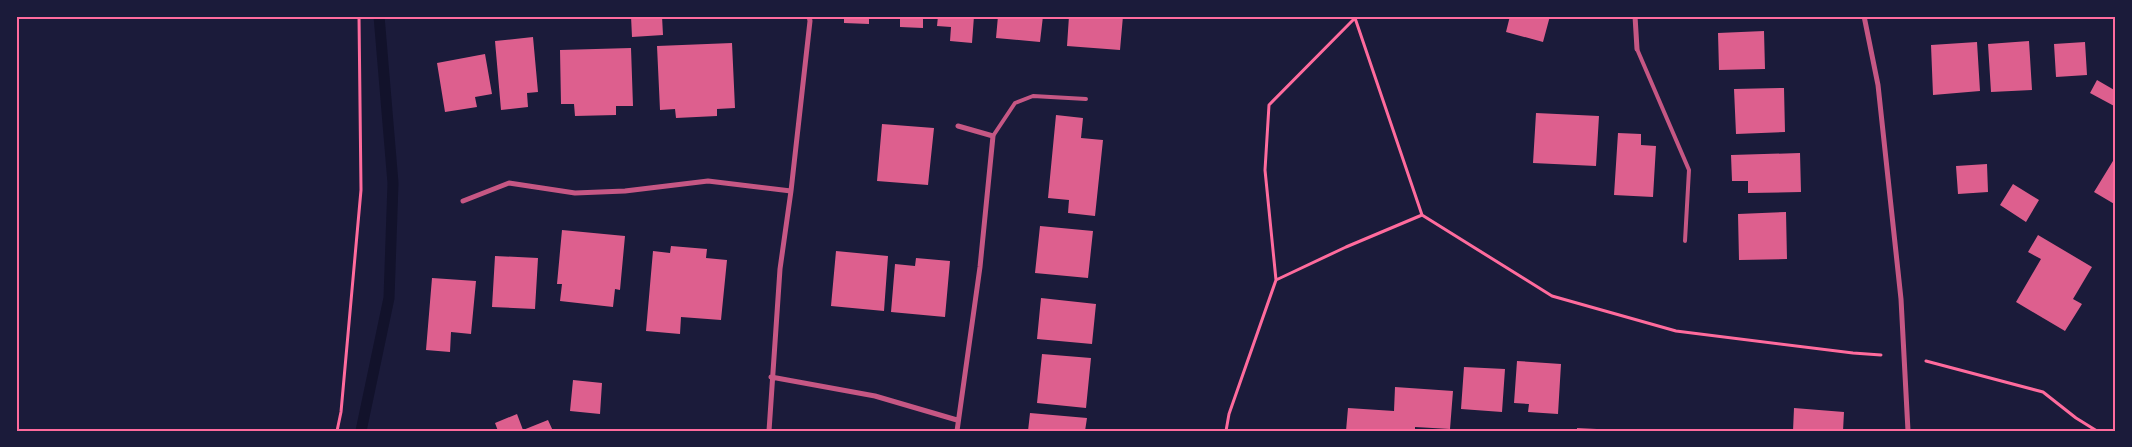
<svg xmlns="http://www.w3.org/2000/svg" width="2132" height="447" font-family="Montserrat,sans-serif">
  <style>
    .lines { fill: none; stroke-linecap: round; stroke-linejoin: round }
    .stream { stroke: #12122b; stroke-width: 11 }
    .building { fill: #dd5f8e }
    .path { stroke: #ff6b9d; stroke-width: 3 }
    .service { stroke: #c65784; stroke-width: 4 }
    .minor { stroke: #c65784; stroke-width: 5 }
    .neatline { fill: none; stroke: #ff6b9d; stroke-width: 2 }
  </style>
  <rect width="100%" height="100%" fill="#1b1b3a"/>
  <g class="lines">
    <path class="stream" d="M361,431l28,-133 4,-115 -14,-167"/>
  </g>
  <path class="building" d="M631,16h31l1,19 -31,2z
    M844,16h25v8l-25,-1z
    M885,16h38v12l-23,-1v-8z
    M938,16h36l-2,27 -22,-2 1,-14 -14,-1z
    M998,16h45l-3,26 -44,-4z
    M1069,16h54l-3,34 -53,-4z
    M1510,16h40l-7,26 -37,-10z
    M1764,31l1,38 -46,1 -1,-37z
    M533,37l5,55 -11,1 1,14 -27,3 -6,-69z
    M2029,41l3,49 -41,2 -3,-48z
    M1977,42l3,49 -47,4 -2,-50z
    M2085,42l2,33 -31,2 -2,-33z
    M732,43l3,65 -18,1v7l-41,2 -1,-9 -15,1 -3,-64z
    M631,48l2,58h-17v9l-41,1 -1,-12h-13l-1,-54z
    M485,54l7,40 -17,3 2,10 -32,5 -8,-49z
    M2097,80l19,11v16l-26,-14z
    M1784,88l1,44 -49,2 -2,-45z
    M1536,113l63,3 -3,50 -63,-3z
    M1056,115l27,3 -2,20 22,2 -8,76 -27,-3 1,-13 -21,-2z
    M882,124l52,4 -6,57 -51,-4z
    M1618,133l23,1v11l15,1 -3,51 -39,-2z
    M1800,153l1,39 -53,1v-12h-16l-1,-26z
    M2116,156v49l-22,-13z
    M1987,164l1,28 -30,2 -2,-28z
    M2013,184l26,16 -13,22 -26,-17z
    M1786,212l1,47 -48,1 -1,-46z
    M1040,226l53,5 -5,47 -53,-5z
    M562,230l63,6 -5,54 -5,-1 -2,18 -53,-6 2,-17h-5z
    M2038,235l54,32 -19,32 9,5 -17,27 -49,-29 25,-43 -13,-7z
    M671,246l36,3 -1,9 21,2 -6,60 -40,-3 -1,17 -34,-3 7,-80 17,2z
    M836,251l52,5 -4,55 -53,-5z
    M495,256l43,2 -3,51 -43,-2z
    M916,258l34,3 -5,56 -54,-5 4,-48 20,2z
    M432,278l44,3 -5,53 -20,-2 -1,20 -24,-2z
    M1041,298l55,6 -4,40 -55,-5z
    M1042,354l49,4 -5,50 -49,-5z
    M1517,361l44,3 -3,50 -30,-2 1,-8 -15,-1z
    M1464,367l41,2 -3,43 -41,-3z
    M573,380l29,3 -2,31 -30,-3z
    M1395,387l58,4 -3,38 -35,-2v4h-69l2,-23 46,3z
    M1794,408l50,4 -1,19h-50z
    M1030,413l57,5 -2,13h-57z
    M517,414l6,16 25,-10 5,11h-55l-3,-8z
    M1577,428l20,1v2h-20z"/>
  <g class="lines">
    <path class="path" d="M1422,215l-76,32 -70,33 -11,-110 4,-65 86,-87 67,197 130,81 124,35 177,22 28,2
      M1926,361l117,31 33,26 21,13
      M337,431l4,-19 20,-222 -2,-174
      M1226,431l3,-17 47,-134"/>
    <path class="service" d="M1637,49l52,121 -4,71
      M993,136l22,-33 18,-7 53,3"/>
    <path class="minor" d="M1635,16l2,33
      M1864,16l14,69 23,214 7,132
      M463,201l46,-18 66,10 50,-2 83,-10 83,10
      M771,377l104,19 82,24
      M769,431l11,-162 11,-78 19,-170 -1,-5
      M957,431l23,-164 13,-131 -35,-10"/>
  </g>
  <rect width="2132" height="447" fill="none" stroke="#1b1b3a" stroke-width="35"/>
  <rect x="18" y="18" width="2096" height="412" class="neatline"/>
</svg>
